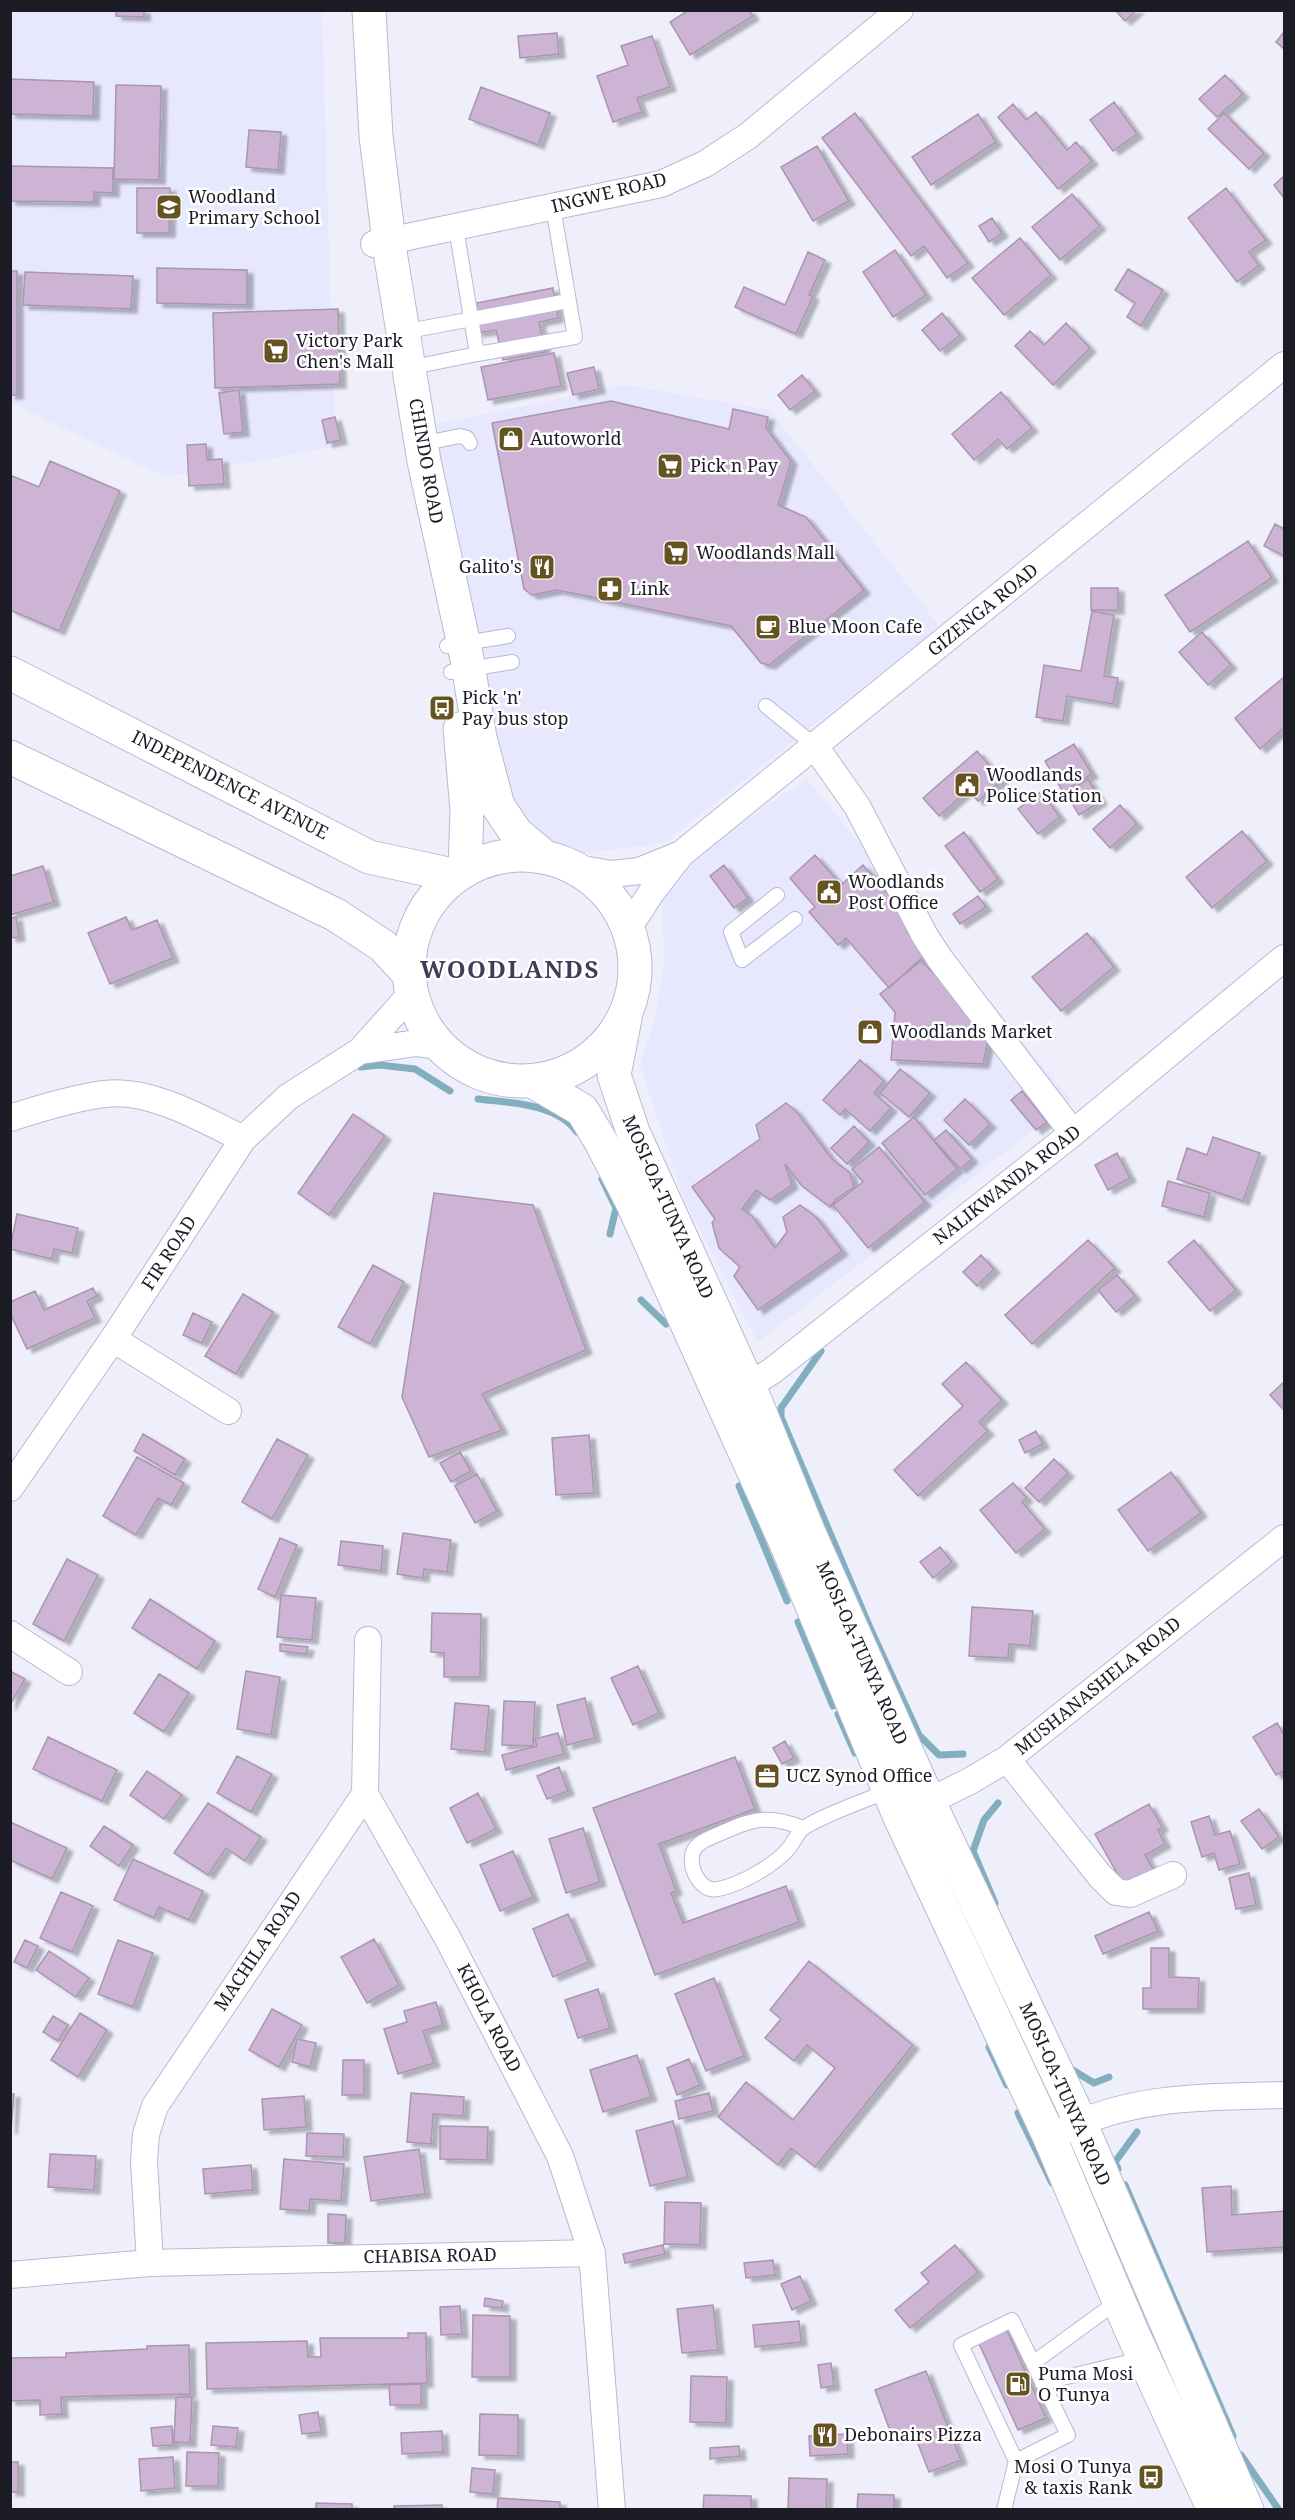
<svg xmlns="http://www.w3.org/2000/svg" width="1295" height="2520" font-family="'Noto Serif',serif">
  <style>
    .built { fill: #e7e7fe }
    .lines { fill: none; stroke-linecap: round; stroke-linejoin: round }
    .stream { stroke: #82afbd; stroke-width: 7 }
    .building { fill: #cdb4d4; stroke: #a996af; stroke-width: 1.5; filter: url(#shadow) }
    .service-casing { stroke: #b8b8d5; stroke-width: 16 }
    .minor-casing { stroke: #b8b8d5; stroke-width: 28 }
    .secondary-casing { stroke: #b8b8d5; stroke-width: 35 }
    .service { stroke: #fff; stroke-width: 14 }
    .minor { stroke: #fff; stroke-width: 26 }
    .secondary { stroke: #fff; stroke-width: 33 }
    .labels { text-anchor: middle; stroke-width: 5; stroke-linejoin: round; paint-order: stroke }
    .street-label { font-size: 18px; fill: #1c1c27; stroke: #fff }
    .poi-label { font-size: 18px; fill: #1c1c27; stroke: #fff; text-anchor: start }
    .district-label { font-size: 24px; font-weight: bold; letter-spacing: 1.5px; fill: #3e3e56; stroke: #fff }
  </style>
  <defs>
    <filter id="shadow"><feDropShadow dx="6" dy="4" stdDeviation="1.5" flood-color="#0004"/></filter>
  </defs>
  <rect width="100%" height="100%" fill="#efeffc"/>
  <path class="built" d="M10,11h312l13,436 -170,30 -154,-74z
    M627,385l143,25 151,192 18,25 -275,216 -85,11 -36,-12 -52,-44 -70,-371z
    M807,779l265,322 -314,241 -74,-143 -44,-133 16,-51 8,-54 -2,-66 16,-29z"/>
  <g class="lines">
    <path class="stream" d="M361,1067l18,-2 36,4 35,22
      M478,1099c32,4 78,4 99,33
      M602,1179l14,29 -6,26
      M641,1300l25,24
      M821,1351l-40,57v9l90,213 48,105 20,20 24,-1
      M739,1486l48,115
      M798,1622l35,84
      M838,1714l17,39
      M995,1903l-22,-52 11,-31 14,-17
      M989,2047l18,38
      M1071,2069l23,14 15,-6
      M1018,2113l34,70
      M1118,2169l-3,-7 22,-30
      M1125,2185l108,251
      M1241,2455l38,55"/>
  </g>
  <path class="building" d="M116,10h28v7l-28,-1z
    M689,10h60l4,6 -63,39 -20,-33z
    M1115,10h22l-12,11z
    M1284,32v17l-8,-7z
    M557,33l2,21 -39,4 -2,-22z
    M652,36l18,51 -33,11 5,14 -29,10 -16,-46 31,-11 -7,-19z
    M1225,75l18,19 -26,23 -18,-18z
    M10,79l84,3 -1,34 -83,-2z
    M116,85l45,1 -2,94 -45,-1z
    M481,87l69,26 -12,32 -69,-26z
    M1114,102l23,32 -24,17 -23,-31z
    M1013,104l13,16 10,-8 31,38 9,-8 16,19 -34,28 -60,-72z
    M855,113l113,150 -21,15 -23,-32 -13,10 -89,-118z
    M1224,113l40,40 -15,16 -41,-40z
    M978,114l18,28 -65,43 -19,-28z
    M249,130l32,2 -3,38 -32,-3z
    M817,146l32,55 -36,20 -32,-54z
    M10,166l103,2v25l-19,-1v10l-84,-1z
    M1284,176v22l-10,-13z
    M137,188h33l-1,45h-32z
    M1226,188l40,52 -17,12 10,13 -22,17 -49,-64z
    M1072,194l28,32 -40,34 -28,-33z
    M992,218l10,15 -13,9 -10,-16z
    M1020,238l31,37 -47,40 -32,-37z
    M895,250l31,45 -33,22 -30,-45z
    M808,252l17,8 -16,35 4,1 -17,38 -61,-27 9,-20 41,18z
    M157,268l90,2v35l-90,-2z
    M1128,269l35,21 -22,36 -14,-9 8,-14 -20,-13z
    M10,271h7v124h-7z
    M25,272l108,4 -2,33 -108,-4z
    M553,288l5,30 -19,4 6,30 -42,8 -7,-30 -19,3 -6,-29z
    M338,309l2,75 -125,4 -2,-75z
    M942,313l18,22 -20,16 -18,-21z
    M1066,323l24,25 -37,37 -38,-39 15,-15 14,14z
    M554,353l7,33 -73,14 -7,-33z
    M594,367l5,22 -26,6 -6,-22z
    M802,375l13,16 -25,19 -12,-15z
    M239,390l4,42 -19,2 -5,-41z
    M1001,392l31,36 -25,21 -9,-10 -24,21 -22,-26z
    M611,401l118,28 4,-20 35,8 -2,11 25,33 -13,44 28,12 58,73 -95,75 -8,-2 -30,-37 -174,-36 -25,5 -8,-6 -32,-166z
    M335,417l6,23 -14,3 -5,-23z
    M206,444l1,16 15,-1 2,25 -35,2 -2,-41z
    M50,461l70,30 -61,140 -49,-21v-135l29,12z
    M1275,524l9,5v27l-20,-10z
    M1248,541l24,37 -82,54 -25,-37z
    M1091,588h27v22h-27z
    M1092,611l22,4 -10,61 14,2 -5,26 -46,-8 -4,25 -27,-4 8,-52 37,6z
    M1202,632l29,33 -23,20 -29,-33z
    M1284,677v51l-24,21 -25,-31z
    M1074,744l18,30 -29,18 -18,-31z
    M977,751l25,29 -24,21 -10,-11 -29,26 -16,-18z
    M1088,779l13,22 -22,14 -13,-22z
    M1041,792l19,25 -22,17 -20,-25z
    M1120,805l17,19 -27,24 -17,-19z
    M1242,831l25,30 -55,47 -26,-31z
    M964,832l34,47 -18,13 -35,-46z
    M815,855l26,30 22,-20 52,60 -8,7 19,22 -37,34 -43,-50 -8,7 -29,-33 6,-5 -25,-29z
    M724,865l24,33 -14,10 -24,-32z
    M43,866l11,36 -44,13v-39z
    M978,896l8,11 -26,17 -7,-10z
    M16,917l3,20 -9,1v-20z
    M126,917l6,13 25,-10 16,38 -63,26 -22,-51z
    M1087,933l27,34 -53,44 -29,-34z
    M921,961l50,48 18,26 -6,29 -92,-4 4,-48 -15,-18z
    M860,1060l24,21 -10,12 17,15 -21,23 -25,-22 -5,6 -17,-15z
    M900,1069l30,24 -21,24 -29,-24z
    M1022,1091l25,31 -11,8 -25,-30z
    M965,1099l25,25 -21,21 -25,-25z
    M786,1103l10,8 36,48 18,14 4,14 -18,12 -6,8 -28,-21 -17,-22 7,21 -22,15 -14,-10 -14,19 10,7 23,32 12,-16 -4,-15 17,-12 16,12 26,34 -84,59 -24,-34 6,-9 -21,-19 -7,-25 3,-4 -23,-32 68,-48 -4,-14z
    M353,1114l32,22 -56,79 -31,-22z
    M914,1117l43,52 -32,26 -43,-52z
    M854,1126l15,16 -22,22 -16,-16z
    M946,1130l26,29 -12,10 -26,-29z
    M1213,1137l47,16 -17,48 -66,-22 10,-31 20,7z
    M879,1147l46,55 -57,46 -35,-43 30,-23 -11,-13z
    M1117,1153l13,25 -22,12 -13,-25z
    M1168,1181l42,12 -6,24 -42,-11z
    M434,1193l99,12 53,145 -104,44 20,36 -73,27 -27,-60z
    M17,1214l61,14 -6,25 -18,-4 -2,10 -42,-10z
    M1088,1240l27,28 -83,76 -27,-29z
    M1194,1240l42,50 -26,21 -42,-49z
    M981,1255l13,14 -17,17 -14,-14z
    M373,1265l31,17 -34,62 -32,-17z
    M1117,1275l18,21 -19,16 -18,-22z
    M93,1288l4,8 -10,5 8,17 -68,31 -17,-36v-11l25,-11 9,19z
    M243,1294l30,18 -37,62 -31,-18z
    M193,1313l19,9 -10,21 -19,-8z
    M966,1362l36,38 -23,22 9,9 -70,65 -24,-26 69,-64 -21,-22z
    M1284,1382v28l-14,-15z
    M1036,1431l7,13 -18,9 -6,-13z
    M143,1434l42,25 -10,16 -41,-24z
    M589,1435l5,58 -38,2 -4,-57z
    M277,1439l31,16 -36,64 -30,-17z
    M460,1452l11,19 -20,11 -11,-19z
    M137,1457l47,26 -13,22 -13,-7 -22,37 -33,-19z
    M1054,1459l14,14 -29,29 -14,-14z
    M1171,1472l30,41 -53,38 -30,-41z
    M477,1474l20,37 -22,12 -20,-37z
    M1013,1483l14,15 -5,4 23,27 -29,24 -36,-43z
    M403,1533l48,7 -4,32 -23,-3 -1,9 -26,-4z
    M280,1538l17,7 -22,52 -17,-8z
    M341,1541l42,5 -2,25 -43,-6z
    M940,1547l12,15 -19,16 -13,-16z
    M67,1559l31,16 -34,66 -31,-17z
    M281,1595l35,3 -4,42 -35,-3z
    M150,1599l65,42 -18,28 -65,-41z
    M972,1607l61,4 -3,35 -21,-2 -1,14 -39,-2z
    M432,1613l49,1 -1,63h-36v-24l-13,-1z
    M280,1644l28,3 -2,7 -26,-3z
    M638,1666l21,47 -26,12 -22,-47z
    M10,1671l15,8 -15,26z
    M246,1671l34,6 -9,58 -34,-6z
    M159,1674l30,19 -25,39 -30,-19z
    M585,1698l10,40 -28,7 -10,-40z
    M504,1701l31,1 -2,44 -31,-1z
    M455,1703l34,3 -4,46 -34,-3z
    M1277,1723l7,12v36l-8,4 -23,-38z
    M558,1733l6,21 -58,16 -4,-15 35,-9 -2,-7z
    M48,1737l69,33 -15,31 -69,-32z
    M785,1741l9,17 -12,6 -9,-16z
    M237,1756l35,18 -21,38 -34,-19z
    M735,1757l20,52 -96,35 17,47 -5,2 12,30 103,-37 13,36 -144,53 -62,-167z
    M559,1767l9,24 -21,8 -10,-23z
    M147,1771l35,24 -18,24 -34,-24z
    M478,1793l18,36 -29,14 -17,-35z
    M208,1803l53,34 -16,24 -19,-13 -18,27 -34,-22z
    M1149,1804l13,23 -4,3 7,14 -20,11 13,22 -30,16 -33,-59z
    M1259,1809l20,28 -17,12 -21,-28z
    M1209,1816l6,19 15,-4 10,33 -21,6 -5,-17 -12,4 -11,-35z
    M10,1822l57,26 -15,31 -42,-19z
    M104,1826l29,19 -14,21 -29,-20z
    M583,1828l17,54 -34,11 -17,-54z
    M513,1851l20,46 -33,14 -20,-46z
    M133,1859l70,32 -14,29 -30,-13 -5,11 -40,-18z
    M1249,1873l7,32 -20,4 -7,-31z
    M61,1892l32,14 -21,46 -32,-14z
    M1149,1912l9,19 -55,23 -8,-18z
    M568,1914l21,48 -36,15 -20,-48z
    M374,1939l25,46 -32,18 -26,-46z
    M25,1940l13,6 -11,22 -13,-6z
    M118,1940l35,13 -20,54 -35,-13z
    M1151,1948h18v29l30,1 -1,31h-55v-21h8z
    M49,1951l40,27 -13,19 -40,-27z
    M809,1961l104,84 -98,122 -24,-19 -13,17 -60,-48 28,-35 47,38 42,-52 -28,-23 -13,16 -29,-23 16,-19 -11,-9z
    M714,1978l30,78 -38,15 -31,-77z
    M598,1989l12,39 -32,10 -13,-38z
    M436,2002l7,23 -20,6 11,32 -36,11 -14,-45 23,-7 -3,-11z
    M272,2009l30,16 -23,42 -30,-17z
    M80,2013l27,17 -29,47 -27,-17z
    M53,2016l15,9 -10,16 -15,-9z
    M297,2039l19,4 -6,24 -18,-5z
    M637,2055l14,42 -48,15 -13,-42z
    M689,2059l11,26 -23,10 -10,-27z
    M343,2060h21v35h-22z
    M411,2093l53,4 -1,19 -30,-2 -2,30 -24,-2z
    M709,2093l4,18 -34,8 -4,-18z
    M10,2094h4l-3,36 -1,-1z
    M304,2096l2,31 -42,3 -2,-31z
    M673,2121l15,56 -38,9 -14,-55z
    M440,2126l48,1 -1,33 -47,-1z
    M307,2133l37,1 -1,23 -37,-1z
    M419,2149l6,45 -54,7 -7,-44z
    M50,2154l46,2 -2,34 -46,-3z
    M284,2159l60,5 -3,37 -31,-2 -1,12 -29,-2z
    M251,2165l2,25 -48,4 -2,-25z
    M1231,2186l1,29 52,-4v36l-77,5 -5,-64z
    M665,2202l36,1 -1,42 -36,-1z
    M328,2214l18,1 -1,28h-17z
    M663,2245l2,9 -40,9 -2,-9z
    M955,2245l23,27 -68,56 -15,-18 34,-28 -8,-9z
    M773,2260l2,15 -29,3 -2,-15z
    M800,2276l11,25 -19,9 -11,-26z
    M485,2298l18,3 -1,7 -18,-2z
    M713,2305l5,45 -36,3 -5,-44z
    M460,2306l2,28 -21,1 -1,-28z
    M473,2315l37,1v61h-38z
    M799,2321l2,21 -46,5 -2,-22z
    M1005,2326l41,92 -28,12 -41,-91z
    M408,2333h18l1,50 -220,6 -1,-46 101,-2 1,16h13l-1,-19h88z
    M189,2345l1,49 -129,3 1,17 -22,1v-15l-30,1v-43l56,-1v-4l81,-4v-3z
    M831,2363l3,23 -13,2 -3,-23z
    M926,2371l35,89 -32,12 -16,-41 -20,8 -18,-49z
    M691,2376l36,1 -1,46 -36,-1z
    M421,2384v21h-31l-1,-20z
    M176,2397h16l-2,46 -16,-1z
    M318,2412l3,20 -19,2 -3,-19z
    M480,2414l38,1v41l-39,-1z
    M172,2426l1,19 -20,1 -2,-18z
    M213,2426l25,2 -2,19 -25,-2z
    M442,2431l1,21 -41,2 -1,-21z
    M847,2434l1,20 -38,2 -1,-20z
    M739,2446l1,10 -30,3v-11z
    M187,2452l32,1 -1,33h-32z
    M173,2457l2,31 -34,3 -2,-32z
    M10,2462h8v30h-8z
    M472,2468l23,2 -2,24 -23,-2z
    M789,2478l38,1 -1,31h-38z
    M858,2494l36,1v15h-37z
    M704,2495l47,1v14h-48z
    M498,2498l62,4v8h-63z
    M316,2503l36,1v6h-36z
    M442,2505v5h-48v-4z"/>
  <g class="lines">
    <g class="service-casing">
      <path id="service" d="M456,228l21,126 98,-17 -22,-130
        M403,332l165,-31
        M408,368l69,-14
        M420,444l40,-8 7,2 3,5
        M447,646l61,-10
        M451,672l61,-10
        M766,706l48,39
        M777,895l-46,37 11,28 53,-41
        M803,1828c-39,-16 -54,-7 -91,9 -5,2 -12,5 -16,10 -12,13 3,47 22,42 22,-4 57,-24 71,-41 5,-6 9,-17 16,-21 25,-15 58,-25 84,-37
        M1033,2363l85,-62
        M1042,2383l103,-25
        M1004,2510l12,-49 -55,-116 51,-25 56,115 -52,26"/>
    </g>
    <g class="minor-casing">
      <path id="minor" d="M374,244l287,-60 44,-20 43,-28 152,-126
        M814,745l43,61 68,130 15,23 133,174
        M576,868l36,6 27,-3 42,-17
        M629,927l22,-34 30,-39 603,-489
        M360,1051l57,-8 24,3
        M10,1118c28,-9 66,-21 95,-24 45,-6 99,26 138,45
        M113,1339l115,72
        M733,1395l39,-24 301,-238 211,-175
        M10,1488l103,-149 130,-200 45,-42 72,-46 52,-58
        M10,1634l59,38
        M1007,1759l93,117 16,16 14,2 43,-19
        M365,1794l82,143 113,219 32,97 20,257
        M913,1809l57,-28 37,-22 277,-221
        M1065,2130c66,-35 147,-33 219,-35
        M150,2263l-6,-102 2,-27 9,-28 210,-312 3,-154
        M10,2275l140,-12 442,-10"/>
    </g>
    <g class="secondary-casing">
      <path id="secondary" d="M369,10l7,126 15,122 33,203 43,198 13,79 18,68 18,27 25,21
        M10,673l359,184 88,19
        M460,729l7,81 -2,61
        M10,757l326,158 47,31 26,28
        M409 968a113 113 0 1 1 226 0a113 113 0 1 1-226 0Z
        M625,1018l-11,57 19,57 122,268 54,133 120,269 143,302 175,406
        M534,1082l48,28 18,30 32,62 154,341 113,272 151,323 82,194 82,178"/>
    </g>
    <use href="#service" class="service"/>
    <use href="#minor" class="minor"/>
    <use href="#secondary" class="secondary"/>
  </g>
  <defs>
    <g id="school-square" transform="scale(1.35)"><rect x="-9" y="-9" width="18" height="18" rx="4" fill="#655421" stroke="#fff"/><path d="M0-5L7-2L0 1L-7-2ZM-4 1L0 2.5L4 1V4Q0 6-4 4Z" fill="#fff"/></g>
    <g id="supermarket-square" transform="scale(1.35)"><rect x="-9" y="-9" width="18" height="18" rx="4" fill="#655421" stroke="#fff"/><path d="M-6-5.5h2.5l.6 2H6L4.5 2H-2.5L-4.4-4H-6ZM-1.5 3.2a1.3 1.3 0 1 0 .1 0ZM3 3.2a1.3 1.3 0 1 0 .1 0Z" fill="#fff"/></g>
    <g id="shop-square" transform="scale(1.35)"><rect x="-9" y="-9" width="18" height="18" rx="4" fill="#655421" stroke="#fff"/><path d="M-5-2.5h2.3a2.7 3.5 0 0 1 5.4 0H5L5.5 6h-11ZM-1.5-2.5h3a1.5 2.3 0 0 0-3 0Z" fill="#fff"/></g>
    <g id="restaurant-square" transform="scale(1.35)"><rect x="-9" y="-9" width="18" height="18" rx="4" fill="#655421" stroke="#fff"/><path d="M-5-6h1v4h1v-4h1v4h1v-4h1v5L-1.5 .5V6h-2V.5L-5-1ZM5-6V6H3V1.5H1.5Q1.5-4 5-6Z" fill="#fff"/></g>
    <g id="pharmacy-square" transform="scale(1.35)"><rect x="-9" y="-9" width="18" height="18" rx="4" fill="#655421" stroke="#fff"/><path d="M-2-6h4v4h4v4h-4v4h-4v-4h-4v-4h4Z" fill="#fff"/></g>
    <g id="cafe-square" transform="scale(1.35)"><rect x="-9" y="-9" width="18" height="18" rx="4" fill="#655421" stroke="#fff"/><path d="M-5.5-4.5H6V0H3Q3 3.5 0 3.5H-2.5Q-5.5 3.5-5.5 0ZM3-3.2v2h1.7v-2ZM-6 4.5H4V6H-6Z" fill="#fff"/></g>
    <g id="bus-square" transform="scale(1.35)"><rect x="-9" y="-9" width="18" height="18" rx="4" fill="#655421" stroke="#fff"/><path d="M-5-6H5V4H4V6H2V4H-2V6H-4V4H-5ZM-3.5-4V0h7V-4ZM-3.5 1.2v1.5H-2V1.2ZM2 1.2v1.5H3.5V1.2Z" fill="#fff"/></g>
    <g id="civic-square" transform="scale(1.35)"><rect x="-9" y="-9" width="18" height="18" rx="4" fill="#655421" stroke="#fff"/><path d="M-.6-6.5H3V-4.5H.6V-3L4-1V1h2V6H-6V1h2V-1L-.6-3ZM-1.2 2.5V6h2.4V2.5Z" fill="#fff"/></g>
    <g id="office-square" transform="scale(1.35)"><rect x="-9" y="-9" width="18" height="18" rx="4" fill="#655421" stroke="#fff"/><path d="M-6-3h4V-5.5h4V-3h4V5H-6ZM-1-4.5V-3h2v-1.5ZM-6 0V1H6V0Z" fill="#fff"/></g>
    <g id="fuel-square" transform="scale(1.35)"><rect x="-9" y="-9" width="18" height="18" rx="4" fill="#655421" stroke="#fff"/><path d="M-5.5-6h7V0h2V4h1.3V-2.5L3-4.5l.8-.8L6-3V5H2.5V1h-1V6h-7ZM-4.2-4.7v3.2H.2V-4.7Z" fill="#fff"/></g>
  </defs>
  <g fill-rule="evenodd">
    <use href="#school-square" x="169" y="207"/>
    <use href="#supermarket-square" x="276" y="351"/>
    <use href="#shop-square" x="511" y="439"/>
    <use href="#supermarket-square" x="670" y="466"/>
    <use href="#supermarket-square" x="676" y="553"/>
    <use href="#restaurant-square" x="542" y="567"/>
    <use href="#pharmacy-square" x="610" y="589"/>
    <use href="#cafe-square" x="768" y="627"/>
    <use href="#bus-square" x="442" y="708"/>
    <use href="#civic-square" x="967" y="785"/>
    <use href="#civic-square" x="829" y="892"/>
    <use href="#shop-square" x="870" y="1032"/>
    <use href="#office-square" x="767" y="1776"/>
    <use href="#fuel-square" x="1018" y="2384"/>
    <use href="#restaurant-square" x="825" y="2435"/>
    <use href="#bus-square" x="1151" y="2477"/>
  </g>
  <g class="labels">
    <g class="street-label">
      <text transform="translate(609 193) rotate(-14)" y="6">INGWE ROAD</text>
      <text transform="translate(426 461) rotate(80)" y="6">CHINDO ROAD</text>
      <text transform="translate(983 610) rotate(-39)" y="6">GIZENGA ROAD</text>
      <text transform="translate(230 785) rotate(27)" y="6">INDEPENDENCE AVENUE</text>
      <text transform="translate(1007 1185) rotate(-38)" y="6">NALIKWANDA ROAD</text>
      <text transform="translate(668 1207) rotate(66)" y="6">MOSI-OA-TUNYA ROAD</text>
      <text transform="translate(169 1253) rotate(-57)" y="6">FIR ROAD</text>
      <text transform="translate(862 1653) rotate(66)" y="6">MOSI-OA-TUNYA ROAD</text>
      <text transform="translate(1098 1686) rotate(-39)" y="6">MUSHANASHELA ROAD</text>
      <text transform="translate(258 1951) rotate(-56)" y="6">MACHILA ROAD</text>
      <text transform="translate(489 2018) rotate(63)" y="6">KHOLA ROAD</text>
      <text transform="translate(1065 2094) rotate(66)" y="6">MOSI-OA-TUNYA ROAD</text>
      <text transform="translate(430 2256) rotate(-1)" y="6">CHABISA ROAD</text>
    </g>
    <g class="poi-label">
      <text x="188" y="203">Woodland<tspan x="188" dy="21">Primary School</tspan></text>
      <text x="296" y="347">Victory Park<tspan x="296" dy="21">Chen's Mall</tspan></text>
      <text x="530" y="445">Autoworld</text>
      <text x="690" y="472">Pick n Pay</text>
      <text x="696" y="559">Woodlands Mall</text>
      <text x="522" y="573" text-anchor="end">Galito's</text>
      <text x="630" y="595">Link</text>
      <text x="788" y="633">Blue Moon Cafe</text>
      <text x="462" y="704">Pick 'n'<tspan x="462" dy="21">Pay bus stop</tspan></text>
      <text x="986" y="781">Woodlands<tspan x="986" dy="21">Police Station</tspan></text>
      <text x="848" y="888">Woodlands<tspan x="848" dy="21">Post Office</tspan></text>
      <text x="890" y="1038">Woodlands Market</text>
      <text x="786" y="1782">UCZ Synod Office</text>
      <text x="1038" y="2380">Puma Mosi<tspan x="1038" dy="21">O Tunya</tspan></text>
      <text x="844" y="2441">Debonairs Pizza</text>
      <text x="1132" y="2473" text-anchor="end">Mosi O Tunya<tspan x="1132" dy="21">&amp; taxis Rank</tspan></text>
    </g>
    <g class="district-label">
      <text x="510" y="978">WOODLANDS</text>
    </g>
  </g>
  <rect width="1295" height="2520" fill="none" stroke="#1c1c27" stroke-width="24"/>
</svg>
